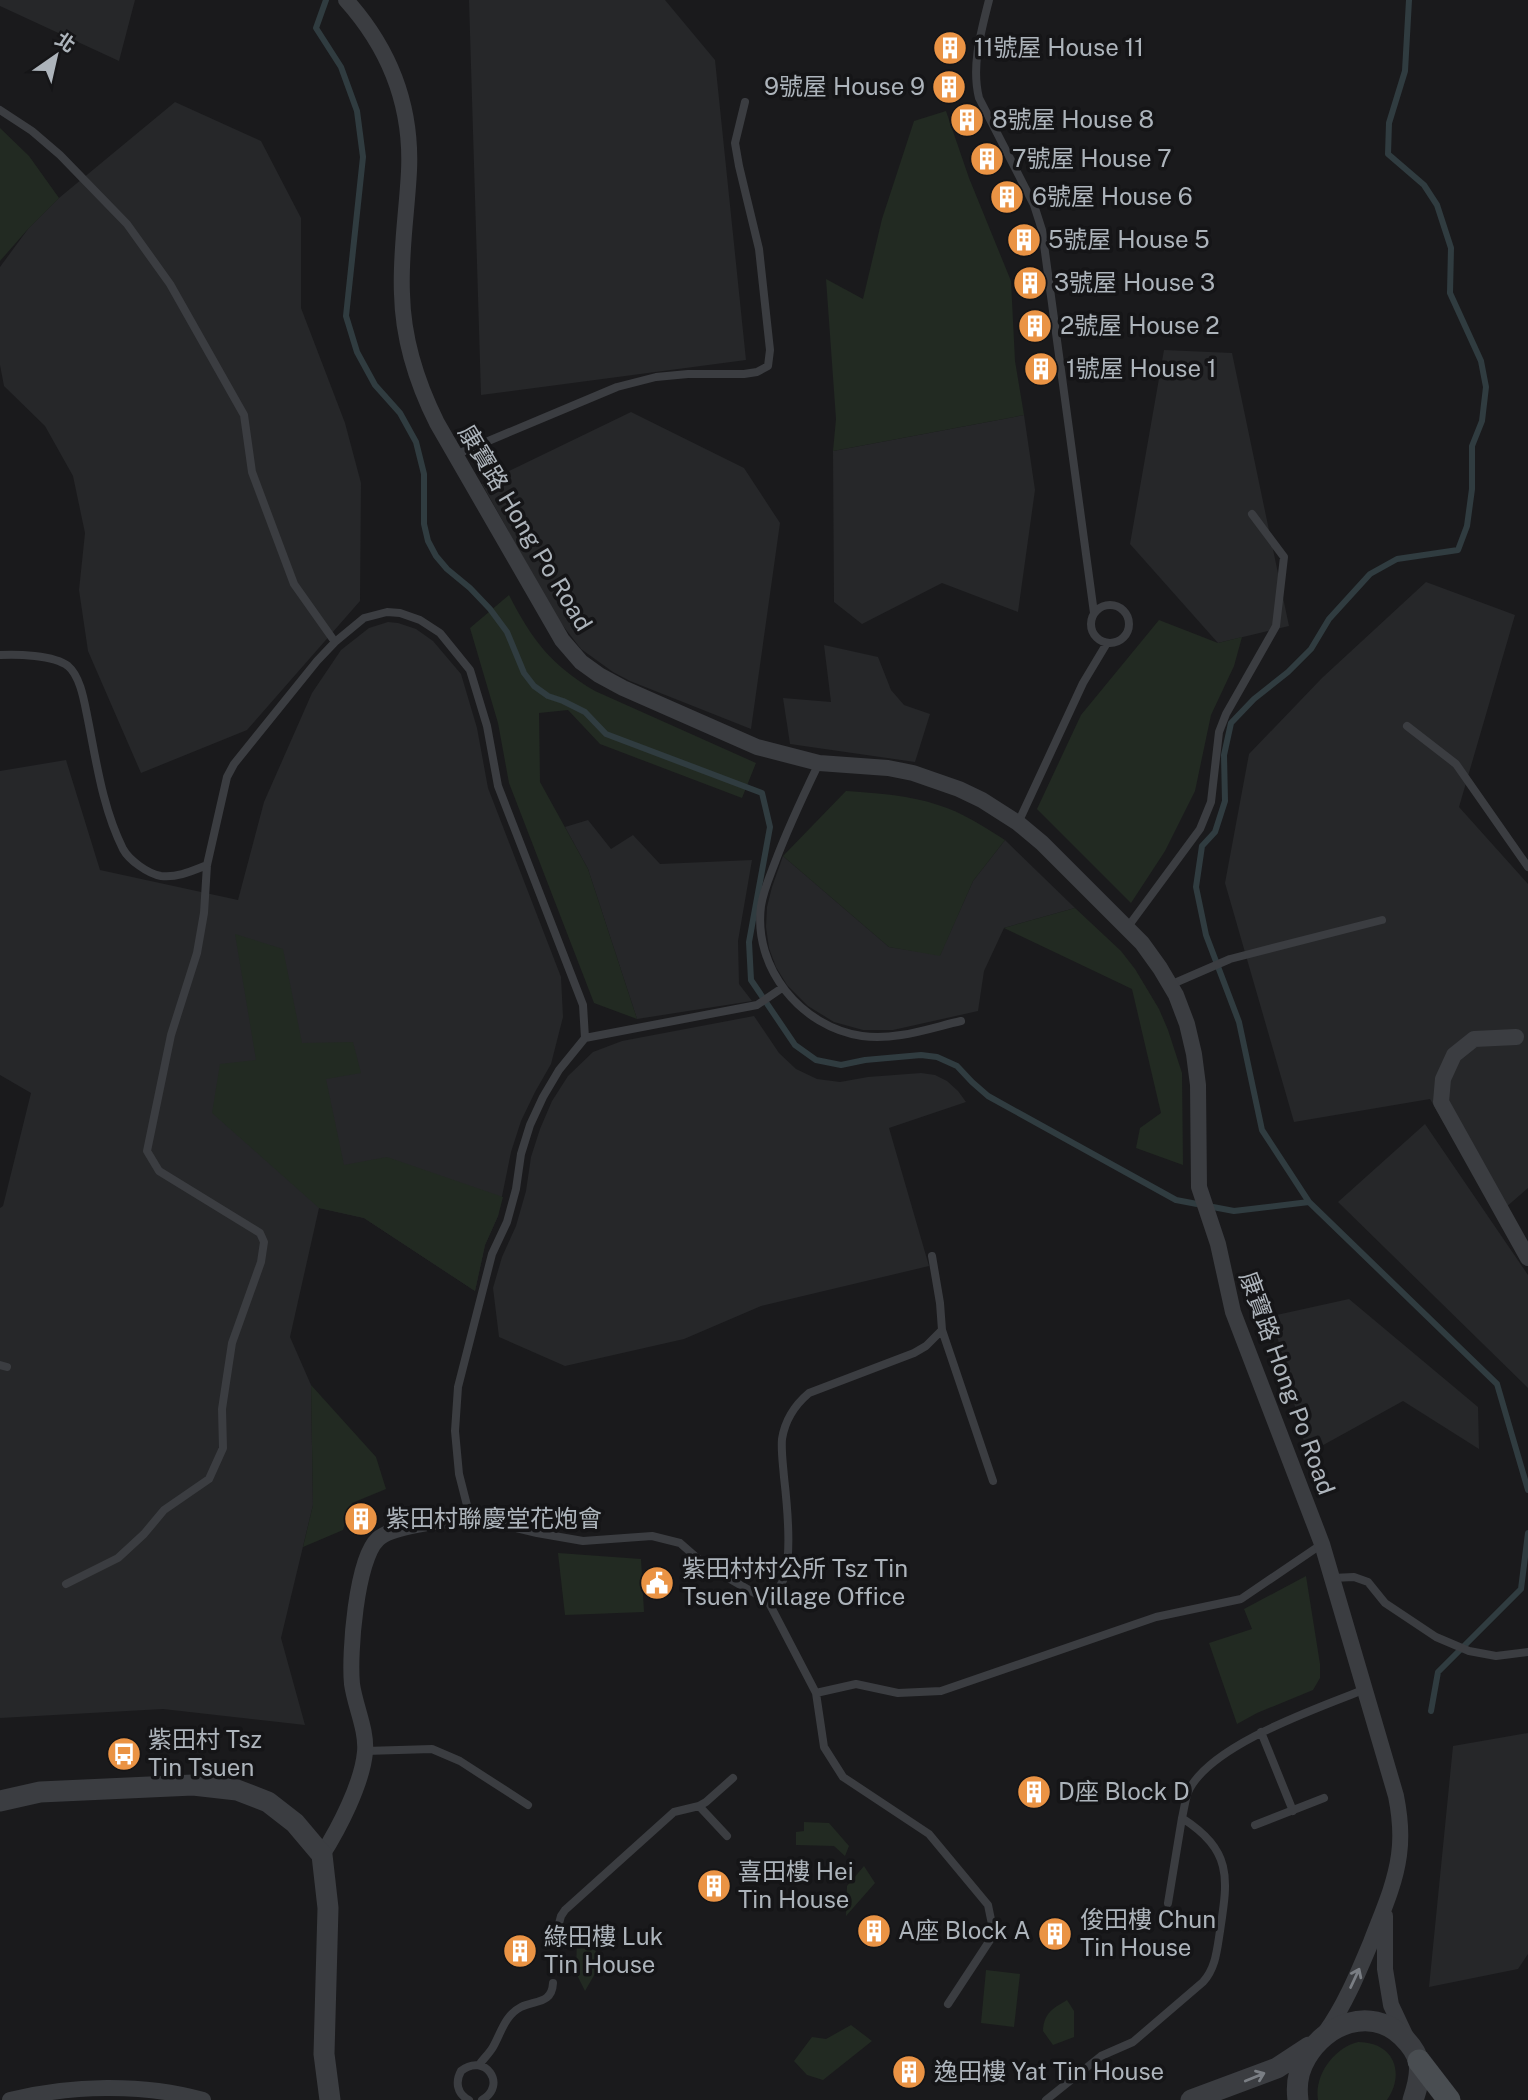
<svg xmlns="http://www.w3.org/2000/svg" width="1528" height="2100" font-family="'Public Sans','Noto Sans TC',sans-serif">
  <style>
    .built { fill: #262729 }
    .green { fill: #222a22 }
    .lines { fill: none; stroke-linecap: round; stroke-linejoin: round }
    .stream { stroke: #303c40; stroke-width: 6 }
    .service { stroke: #3b3d41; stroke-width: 8 }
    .minor { stroke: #3b3d41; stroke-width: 16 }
    .tertiary { stroke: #3b3d41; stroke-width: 21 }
    .secondary { stroke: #494d51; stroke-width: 23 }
    .oneway { stroke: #7a7e84 }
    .labels { text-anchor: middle; stroke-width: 7; stroke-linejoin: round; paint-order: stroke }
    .poi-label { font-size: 24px; fill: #adb4bb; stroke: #151517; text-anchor: start }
    .street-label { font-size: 24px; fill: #adb4bb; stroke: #151517 }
  </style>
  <rect width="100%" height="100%" fill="#1a1a1c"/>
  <path class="built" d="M0,0h135l-16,61 -119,-55z
    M469,0h196l50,60 31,300 -265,35z
    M175,102l86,39 40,77v90l44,115 16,60 -1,118 -113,129 -106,43 -53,-122 -9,-61 6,-57 -12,-57 -28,-50 -41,-40 -4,-21v-98l28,-38 31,-31z
    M1164,350l68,3 57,273 -71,17 -88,-99z
    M631,412l113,56 36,55 -29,206 -121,-48 -17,-9 -32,-23 -24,-31 -75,-134z
    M1024,415l11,75 -17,122 -76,-29 -80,41 -28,-22 -1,-151z
    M1426,582l89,33 -56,192 69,77v304l-31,27 -67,-116 -136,23 -69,-239 24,-129 73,-76z
    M388,622l10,1 18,6 17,12 28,33 16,54 11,60 73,189 2,40 -12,47 -16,28 -14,29 -10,31 -13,64 -13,29 -10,46 -111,-73 -45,-10 -29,129 21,48 2,120 -32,133 24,87 -142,-16 -163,9v-510l3,-2 28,-113 -31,-18v-304l66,-11 34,110 138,30 26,-98 48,-109 29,-43 28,-22z
    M824,645l54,12 13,33 13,15 26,9 -15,48 -125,-18 -7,-46 48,4z
    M588,820l23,29 22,-14 27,29 92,-4 -14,81 1,43 13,17 -115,18 -49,-150 -23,-42z
    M1005,840l70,68 -71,20 -20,43 -6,40 -85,19h-30l-29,-8 -26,-16 -21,-21 -11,-18 -7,-19 -3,-21 1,-20 5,-20 11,-31 106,91 51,8 33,-74z
    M754,1016l25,37 17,16 21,10 23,3 28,-5 53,-4 14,2 12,6 11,10 8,11 -77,26 40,138 -168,40 -77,33 -119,27 -66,-29 -6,-49 9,-31 14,-31 10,-35 5,-34 9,-28 12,-28 16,-25 25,-24 29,-11z
    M1425,1124l103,151v113l-190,-186z
    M1349,1299l129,108 1,42 -76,-48 -96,53 -35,-138z
    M1528,1733v221l-10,15 -89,18 24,-241z"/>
  <path class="green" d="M946,111l23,67 42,103 4,80 9,54 -191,36 3,-32 -10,-140 37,20 19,-80 32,-98z
    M0,128l29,28 30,42 -31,31 -28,32z
    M509,595c23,45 42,70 86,96l161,72 -14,35 -142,-54 -32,-34 -29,3 1,69 48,87 49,150 -43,-16 -85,-220 -11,-60 -28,-95z
    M1159,620l59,23 24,-6 -8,29 -23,49 -16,76 -30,60 -34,52 -94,-94 44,-94z
    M846,791c30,2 63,4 92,14 24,7 46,22 67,35l-32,41 -33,75 -51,-9 -106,-91z
    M1075,908l46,43 14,18 24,40 9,21 14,43 1,92 -47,-17 4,-20 21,-15 -29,-124 -128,-61z
    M235,934l48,15 19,94 51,-1 8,31 -35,6 18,86 43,-8 116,40 -5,19 -13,29 -10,46 -111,-73 -45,-10 -107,-95 8,-49 36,-4z
    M311,1385l65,72 10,32 -34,14 -9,27 -40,17 10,-42z
    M558,1553l83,6 3,53 -79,3z
    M1306,1576l14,88v14l-7,12 -56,23 -20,11 -28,-81 43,-14 -8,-20z
    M804,1822l25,1 20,23 -4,10 -11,-10 -38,-1v-13l8,-1z
    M864,1866l11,17 -29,33 1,-30z
    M577,1938l15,2 8,25 -15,26 -9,-18z
    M986,1970l34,4 -6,53 -33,-4z
    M1067,2000l7,11v26l-21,8 -10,-14c1,-18 9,-22 24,-31z
    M851,2025l21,16 -49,39 -16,-5 -13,-14 18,-24 14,2z
    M1358,2042c35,0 48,30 29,58h-69c-4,-25 16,-52 40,-58z"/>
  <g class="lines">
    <path class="stream" d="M326,0l-10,28 25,39 16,44 6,46 -17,159 11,36 18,33 25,28 16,29 8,32v50l4,17 8,15 11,13 23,19 20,21 17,23 17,41 10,13 14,10 15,5 22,11 21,22 156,59 8,34 -21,115 2,38 44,65 21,15 25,5 24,-5 56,-5 16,2 20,9 15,16 16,14 188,104 58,11 75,-9 188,182 31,106
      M1309,1202l-47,-72 -23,-108 -33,-87 -10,-48 6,-41 13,-14 10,-31 -1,-46 7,-32 23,-24 34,-27 23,-23 18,-30 41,-45 27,-15 61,-9 9,-24 5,-37v-43l10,-25 4,-34 -5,-26 -31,-68 1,-45 -14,-43 -13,-20 -36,-31 1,-31 16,-52 4,-71
      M1431,1711l7,-39 83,-83 7,-56"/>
    <path class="service" d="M989,0c-8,32 -18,66 -10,98l55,107 8,25 52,383
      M0,110l32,21 28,24 67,69 43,60 74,131 8,57 42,112 41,58
      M455,455l162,-68 39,-10 32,-3h56l13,-2 11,-6 2,-16 -11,-101 -20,-83 -4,-23 10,-41
      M1091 624a19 19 0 1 1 38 0a19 19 0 1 1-38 0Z
      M0,655c16,-1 54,0 68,11 12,10 16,34 19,49 9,44 15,92 36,134 6,11 25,25 38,27 16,2 31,-5 46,-11
      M1407,726l49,38 72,103
      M819,763c-16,33 -32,67 -45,102 -5,13 -11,27 -13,41 -8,62 40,121 101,130 33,5 68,-8 99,-15
      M1018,823l65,-140 24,-40
      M1127,928l73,-99 11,-27 8,-70 7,-18 50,-88 8,-69 -32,-43
      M1170,985l60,-26 152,-39
      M782,988l-25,17 -172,33 -26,32 -16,27 -13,28 -9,29 -5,35 -9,33 -15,32 -34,133 -3,44 4,43 11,43 67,16 46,8 69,-5 28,7 24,21 64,37 48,92 8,54 19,30 86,57 59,71 6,29 -46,70
      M942,1330l51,151
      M0,1365l7,2
      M1332,1578l22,-1 14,5 17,21 51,34 33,14 27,5 32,-4
      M66,1584l52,-26 26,-24 20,-24 45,-31 14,-31 -1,-39 10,-66 29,-81 3,-20 -4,-9 -101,-62 -12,-20 24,-116 26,-82 7,-40 3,-48 20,-88 7,-13 83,-103 18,-19 29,-24 23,-6 13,1 20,7 20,13 30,37 17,56 11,60 85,219 2,33
      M768,1601c7,-8 15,-16 17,-27 7,-25 2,-71 -1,-97 -1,-13 -3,-26 -2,-38 3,-19 14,-35 27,-46l105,-40 12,-7 16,-16 -2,-27 -8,-47
      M816,1693l40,-9 42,9 43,-2 215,-74 85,-18 81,-55
      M1261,1732l32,79
      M365,1751l67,-2 28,12 68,44
      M699,1806l28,30
      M1255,1825l69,-27
      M1168,1903l14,-85
      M557,1931l4,-15 4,-6 109,-98 25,-6 7,-4 27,-24
      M479,2065c4,-6 10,-11 14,-18 8,-14 12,-32 28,-40 14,-7 31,-3 32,-24
      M469,2100c-12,-6 -14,-18 -8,-29 24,-19 47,14 21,29
      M1046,2100l55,-44 32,-14 70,-60c13,-14 14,-33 17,-51 8,-53 13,-80 -38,-113 2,-8 3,-18 6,-26 21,-47 130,-84 175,-102"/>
    <path class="minor" d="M346,0c44,49 66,106 63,171 -2,41 -9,82 -7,123 1,45 15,89 35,129l125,217 19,22 18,13 24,13 134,59 62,16 69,5 25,5 46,16 23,11 36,23 24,20 100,100 18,25 16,27 11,29 7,30 4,31 1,102 19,57 15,68 89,232 74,252c4,20 6,38 3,59 -4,30 -17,58 -28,87 -13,31 -26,63 -46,91
      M1516,1037l-42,2 -20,16 -11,24 -2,23 87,156
      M322,1855c17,-27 40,-71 43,-103 2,-22 -10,-46 -13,-68 -3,-29 4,-125 26,-145 15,-14 69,-18 92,-22
      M1385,1916v53l6,36 15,32
      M10,2100c61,-15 132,-17 193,0"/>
    <path class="tertiary" d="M0,1801l40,-9 153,-7 44,5 31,12 27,21 27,32 6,53 -4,146 6,46
      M1191,2100l86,-32 32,-21
      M1298,2100c-2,-15 0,-29 8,-42 19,-34 64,-52 96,-22 7,7 15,16 17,27 2,12 -2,25 -6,37"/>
    <path class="secondary" d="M1419,2061l30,39"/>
  </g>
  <defs><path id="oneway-shaft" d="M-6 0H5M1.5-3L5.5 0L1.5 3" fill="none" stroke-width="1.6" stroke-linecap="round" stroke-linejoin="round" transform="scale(1.75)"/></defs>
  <g class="oneway">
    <use href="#oneway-shaft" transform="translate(1355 1978) rotate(-65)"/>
    <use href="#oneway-shaft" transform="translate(1255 2077) rotate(-22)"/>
  </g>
  <defs>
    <g id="building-disc" transform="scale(1.75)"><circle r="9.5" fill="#ea9344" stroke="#151517"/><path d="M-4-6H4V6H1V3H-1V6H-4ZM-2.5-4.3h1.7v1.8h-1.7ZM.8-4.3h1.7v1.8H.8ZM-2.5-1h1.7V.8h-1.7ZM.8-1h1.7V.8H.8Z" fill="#fff"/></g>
    <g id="civic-disc" transform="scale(1.75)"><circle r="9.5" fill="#ea9344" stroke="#151517"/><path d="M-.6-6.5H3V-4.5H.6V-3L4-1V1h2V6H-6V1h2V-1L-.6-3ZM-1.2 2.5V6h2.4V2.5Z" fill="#fff"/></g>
    <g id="bus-disc" transform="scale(1.75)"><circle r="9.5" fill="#ea9344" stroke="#151517"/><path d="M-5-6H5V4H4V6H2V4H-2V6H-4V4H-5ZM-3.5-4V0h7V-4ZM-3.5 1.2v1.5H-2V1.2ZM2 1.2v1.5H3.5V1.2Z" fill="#fff"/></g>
  </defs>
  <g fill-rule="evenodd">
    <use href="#building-disc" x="950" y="48"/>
    <use href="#building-disc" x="949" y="87"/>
    <use href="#building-disc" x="967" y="120"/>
    <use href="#building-disc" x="987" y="159"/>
    <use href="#building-disc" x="1007" y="197"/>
    <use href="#building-disc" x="1024" y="240"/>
    <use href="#building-disc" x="1030" y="283"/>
    <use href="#building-disc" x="1035" y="326"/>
    <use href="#building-disc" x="1041" y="369"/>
    <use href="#building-disc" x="361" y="1519"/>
    <use href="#civic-disc" x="657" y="1583"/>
    <use href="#bus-disc" x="124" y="1754"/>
    <use href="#building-disc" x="1034" y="1792"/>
    <use href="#building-disc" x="714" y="1886"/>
    <use href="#building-disc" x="874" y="1931"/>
    <use href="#building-disc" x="1055" y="1934"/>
    <use href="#building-disc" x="520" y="1951"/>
    <use href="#building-disc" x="909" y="2072"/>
  </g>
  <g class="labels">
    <g class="poi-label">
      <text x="974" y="56">11號屋 House 11</text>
      <text x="925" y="95" text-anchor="end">9號屋 House 9</text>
      <text x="992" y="128">8號屋 House 8</text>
      <text x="1012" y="167">7號屋 House 7</text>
      <text x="1032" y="205">6號屋 House 6</text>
      <text x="1048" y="248">5號屋 House 5</text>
      <text x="1054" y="291">3號屋 House 3</text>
      <text x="1060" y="334">2號屋 House 2</text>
      <text x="1066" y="377">1號屋 House 1</text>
      <text x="386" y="1527">紫田村聯慶堂花炮會</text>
      <text x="682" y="1577">紫田村村公所 Tsz Tin<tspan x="682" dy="28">Tsuen Village Office</tspan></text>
      <text x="148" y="1748">紫田村 Tsz<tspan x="148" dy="28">Tin Tsuen</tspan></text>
      <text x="1058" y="1800">D座 Block D</text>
      <text x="738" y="1880">喜田樓 Hei<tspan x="738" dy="28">Tin House</tspan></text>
      <text x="1080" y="1928">俊田樓 Chun<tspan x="1080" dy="28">Tin House</tspan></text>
      <text x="898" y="1939">A座 Block A</text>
      <text x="544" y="1945">綠田樓 Luk<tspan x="544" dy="28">Tin House</tspan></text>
      <text x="934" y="2080">逸田樓 Yat Tin House</text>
    </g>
    <g class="street-label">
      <text transform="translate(525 528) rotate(59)" y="8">康寶路 Hong Po Road</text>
      <text transform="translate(1287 1383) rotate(70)" y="8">康寶路 Hong Po Road</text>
    </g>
  </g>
  <g transform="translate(56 56) rotate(34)" stroke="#151517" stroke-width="5" paint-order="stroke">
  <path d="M0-5L12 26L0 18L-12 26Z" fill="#adb4bb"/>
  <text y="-10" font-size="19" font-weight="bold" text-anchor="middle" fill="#adb4bb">北</text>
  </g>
</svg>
